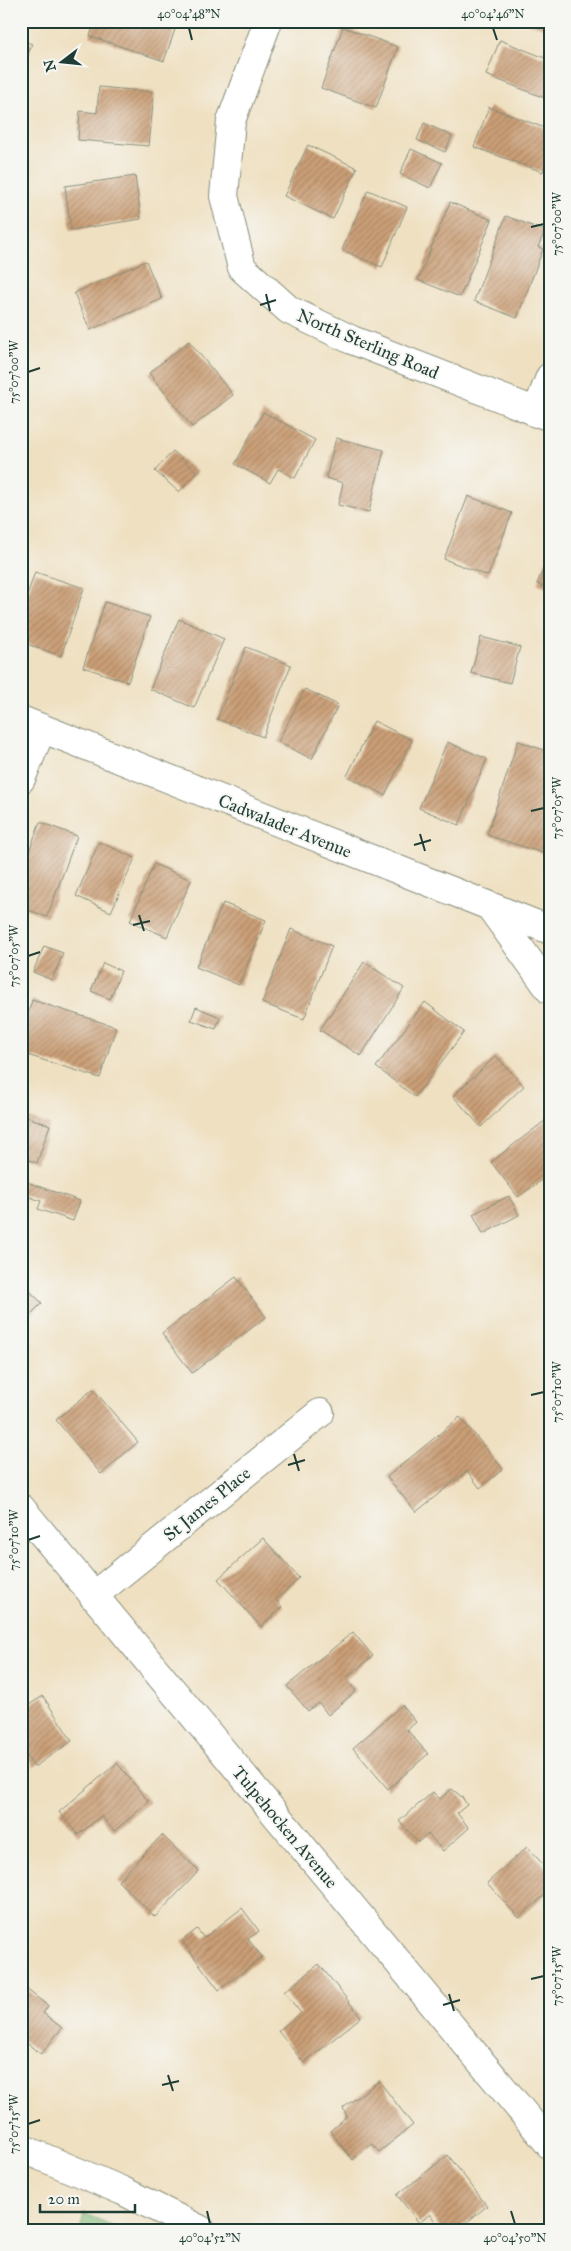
<svg xmlns="http://www.w3.org/2000/svg" width="571" height="2251" font-family="'IM FELL Great Primer',serif">
  <style>
    .forest { fill: url(#forest-firs); stroke: #507a54 }
    .building { fill: url(#building-hatch) }
    .lines { fill: none; stroke-linecap: round; stroke-linejoin: round }
    .minor-casing { stroke: #878e7a; stroke-width: 30 }
    .minor { stroke: #fff; stroke-width: 28 }
    .ticks { fill: none; stroke: #1f3d34; stroke-width: 2 }
    .labels { text-anchor: middle; stroke-width: 4; stroke-linejoin: round; paint-order: stroke }
    .street-label { font-size: 18px; fill: #1f3d34; stroke: #f6f6f2 }
    .neatline { fill: none; stroke: #1f3d34; stroke-width: 2 }
    .ticks-label { font-size: 12px; text-anchor: middle; fill: #1f3d34 }
  </style>
  <defs>
    <pattern id="forest-firs" width="22" height="20" patternUnits="userSpaceOnUse" patternTransform="scale(1.25)"><rect width="22" height="20" fill="#80b874"/><path d="M5 1l3.5 6h-7zM16 11l3.5 6h-7z" fill="#689760"/></pattern>
    <pattern id="building-hatch" width="6" height="6" patternUnits="userSpaceOnUse" patternTransform="scale(1.25)"><rect width="6" height="6" fill="#cb9f77"/><path d="M-1 1l2-2M0 6l6-6M5 7l2-2" fill="none" stroke="#a48362"/></pattern>
  </defs>
  <rect width="100%" height="100%" fill="#f6f6f2"/>
  <filter id="ink" filterUnits="userSpaceOnUse"><feTurbulence type="fractalNoise" baseFrequency=".02" numOctaves="2"/><feDisplacementMap in="SourceGraphic" scale="10" xChannelSelector="R" yChannelSelector="G"/><feConvolveMatrix kernelMatrix="1 2 1 2 8 2 1 2 1" color-interpolation-filters="sRGB"/></filter>
  <filter id="wash" filterUnits="userSpaceOnUse"><feTurbulence type="fractalNoise" baseFrequency=".0096" numOctaves="4" result="noise"/><feDisplacementMap in="SourceGraphic" scale="20" xChannelSelector="R" yChannelSelector="G"/><feGaussianBlur stdDeviation="1.12" result="paint"/><feColorMatrix in="noise" values="0 0 0 0 0 0 0 0 0 0 0 0 0 0 0 0 0 1.4 0 .05"/><feComposite in="paint" operator="in"/></filter>
  <g filter="url(#wash)">
    <rect width="100%" height="100%" fill="#efe0c1"/>
    <path class="forest" d="M84,2213l35,17h-39z"/>
    <g id="blocks">
      <path class="building" d="M95,21h83l-14,40 -74,-25z
        M526,21h24v9l-25,-8z
        M343,27l55,20 -22,61 -55,-20z
        M21,40l11,4 -11,28z
        M500,40l50,20v40l-64,-25z
        M99,87l55,5 -5,54 -71,-6 2,-29 17,2z
        M489,107l61,23v22l-7,20 -69,-25z
        M424,123l28,13 -7,16 -28,-12z
        M308,145l49,23 -24,51 -49,-23z
        M411,149l31,14 -12,25 -30,-14z
        M135,176l6,43 -70,11 -6,-44z
        M368,190l39,17 -25,60 -40,-17z
        M450,202l42,18 -32,77 -42,-17z
        M506,216l39,15 -7,16 5,2 -26,69 -43,-17z
        M146,261l16,38 -72,31 -16,-37z
        M189,341l44,54 -41,32 -43,-54z
        M263,412l52,28 -20,38 -17,-9 -8,14 -35,-19z
        M336,438l48,12 -15,62 -31,-7 5,-22 -17,-5z
        M173,451l24,21 -18,20 -24,-21z
        M468,496l44,17 -24,63 -44,-17z
        M550,553v36l-13,-5z
        M35,572l49,16 -23,68 -40,-14v-29z
        M105,602l45,15 -22,65 -45,-15z
        M179,619l45,20 -30,69 -44,-19z
        M481,637l39,10 -10,36 -39,-10z
        M246,647l45,18 -28,72 -46,-18z
        M305,689l33,16 -26,54 -34,-17z
        M374,721l38,19 -27,55 -38,-19z
        M518,741l32,11v76l-8,25 -55,-18z
        M447,742l40,17 -28,66 -40,-17z
        M40,822l37,14 -30,81 -26,-10v-34z
        M99,842l36,16 -24,54 -35,-16z
        M154,864l37,16 -24,57 -37,-16z
        M223,903l43,17 -27,65 -43,-18z
        M291,929l41,17 -28,73 -42,-16z
        M44,946l19,7 -11,27 -19,-8z
        M364,962l40,26 -43,68 -41,-26z
        M103,963l18,8 -11,28 -19,-8z
        M32,1000l84,27 -16,51 -79,-25v-29l4,1z
        M425,1002l39,30 -49,65 -39,-30z
        M196,1007l24,10 -4,12 -25,-9z
        M496,1056l28,30 -43,41 -28,-31z
        M21,1115l29,10 -13,38 -16,-6z
        M546,1120l4,5v49l-32,23 -27,-35z
        M24,1181l56,20 -7,20 -35,-12 3,-8 -20,-7z
        M509,1196l10,19 -36,19 -10,-20z
        M236,1277l30,40 -74,56 -30,-40z
        M21,1283l21,20 -21,21z
        M93,1389l45,53 -37,32 -45,-54z
        M460,1417l43,52 -23,19 -13,-17 -51,41 -29,-35z
        M263,1538l36,40 -23,22 6,7 -21,20 -43,-48z
        M353,1632l20,24 -27,22 10,13 -28,24 -9,-12 -11,8 -21,-25z
        M43,1696l29,45 -38,26 -13,-19v-10l10,-6 -10,-14v-8z
        M402,1705l14,17 -9,8 21,24 -40,35 -35,-41z
        M117,1763l32,39 -35,29 -13,-15 -23,19 -19,-23z
        M452,1789l10,8 5,8 -10,8 12,15 -26,23 -15,-17 -10,8 -19,-21 34,-29 7,7z
        M162,1835l37,36 -44,46 -37,-36z
        M527,1847l23,25v18l-31,28 -32,-35z
        M242,1908l17,23 -11,8 14,18 -43,33 -37,-49 15,-12 7,9z
        M319,1964l42,53 -57,46 -26,-32 23,-18 -17,-21z
        M21,1985l27,21 -5,7 19,15 -21,26 -20,-15z
        M379,2081l34,44 -34,27 -7,-8 -19,16 -23,-29 17,-15 -4,-8z
        M448,2155l39,51 -30,24h-16l-11,-16 -11,9 -22,-28z"/>
    </g>
  </g>
  <g filter="url(#ink)">
    <use href="#blocks" fill-opacity="0" stroke="#878e7a" stroke-width="1"/>
    <g class="lines">
      <g class="minor-casing">
        <path id="minor" d="M268,21l-37,100 -7,75 18,72 47,42 63,30 198,77
          M536,413l14,-36
          M21,720l529,210
          M21,779l21,-51
          M491,908l59,82
          M21,1508l529,637
          M93,1596l227,-183
          M21,2148l102,43 78,39"/>
      </g>
      <use href="#minor" class="minor"/>
    </g>
  </g>
  <path class="ticks" d="M189,28l3,12M493,28l4,12M531,227l13,-3M266,294l4,17M260,305l16,-5M28,372l12,-4M531,811l13,-3M420,834l5,17M414,845l17,-5M139,915l5,16M133,925l17,-4M28,956l12,-4M531,1395l13,-3M294,1454l5,17M288,1465l17,-5M28,1540l12,-4M531,1979l13,-3M449,1994l5,17M443,2005l17,-5M168,2075l5,16M162,2085l17,-4M28,2124l12,-4M207,2211l3,13M511,2211l4,13"/>
  <g class="labels">
    <g class="street-label">
      <text transform="translate(368 344) rotate(23)" y="6">North Sterling Road</text>
      <text transform="translate(285 826) rotate(22)" y="6">Cadwalader Avenue</text>
      <text transform="translate(207 1504) rotate(-39)" y="6">St James Place</text>
      <text transform="translate(285 1827) rotate(50)" y="6">Tulpehocken Avenue</text>
    </g>
  </g>
  <rect width="571" height="2251" fill="none" stroke="#f6f6f2" stroke-width="55"/>
  <g transform="translate(62 62) rotate(254)" stroke="#f6f6f2" stroke-width="4" paint-order="stroke">
  <path d="M0-4L9 19L0 12L-9 19Z" fill="#1f3d34"/>
  <text y="-8" font-size="14" font-weight="bold" text-anchor="middle" fill="#1f3d34">N</text>
  </g>
  <path d="M40 2204v8h95v-8" fill="none" stroke="#1f3d34" stroke-width="2.5"/>
  <text x="48" y="2204" font-size="15" fill="#1f3d34" stroke="#f6f6f2" stroke-width="4" paint-order="stroke">20 m</text>
  <rect x="28" y="28" width="516" height="2196" class="neatline"/>
  <g class="ticks-label">
    <text x="189" y="18">40°04'48"N</text>
    <text x="493" y="18">40°04'46"N</text>
    <text transform="translate(557 224) rotate(-90)" y="4">75°07'00"W</text>
    <text transform="translate(14 372) rotate(-90)" y="4">75°07'00"W</text>
    <text transform="translate(557 808) rotate(-90)" y="4">75°07'05"W</text>
    <text transform="translate(14 956) rotate(-90)" y="4">75°07'05"W</text>
    <text transform="translate(557 1392) rotate(-90)" y="4">75°07'10"W</text>
    <text transform="translate(14 1540) rotate(-90)" y="4">75°07'10"W</text>
    <text transform="translate(557 1976) rotate(-90)" y="4">75°07'15"W</text>
    <text transform="translate(14 2124) rotate(-90)" y="4">75°07'15"W</text>
    <text x="210" y="2242">40°04'52"N</text>
    <text x="515" y="2242">40°04'50"N</text>
  </g>
</svg>
